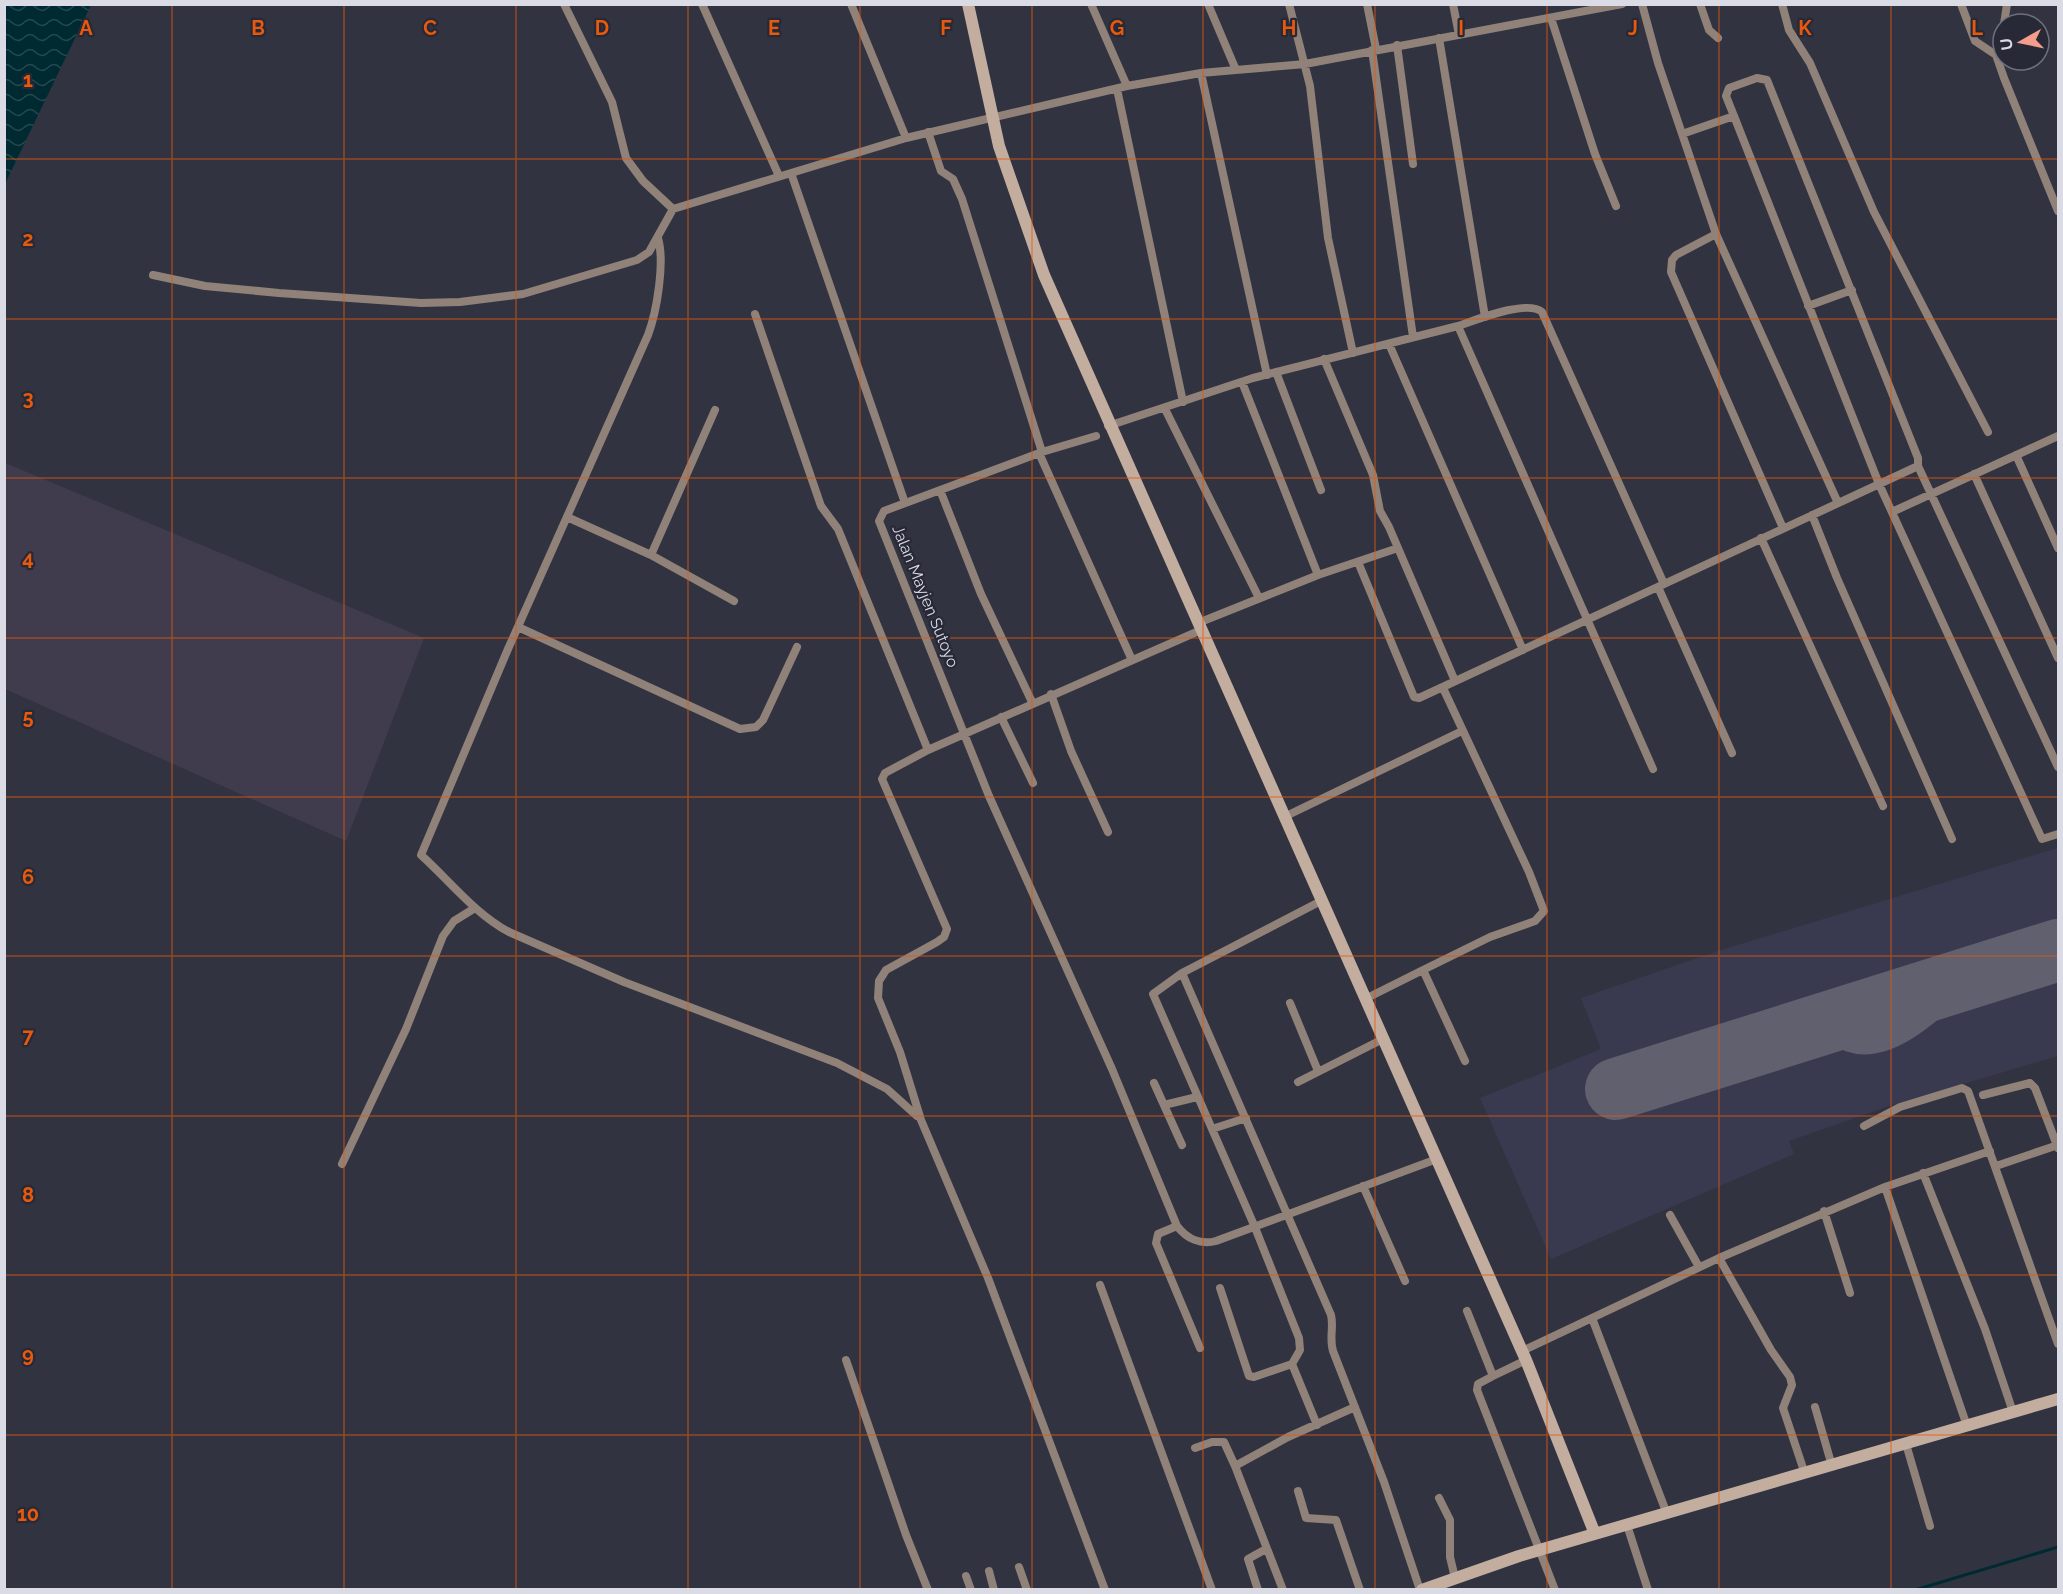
<svg xmlns="http://www.w3.org/2000/svg" width="2063" height="1594" font-family="Raleway,sans-serif">
  <style>
    .commercial { fill: #403c4d }
    .built { fill: #393a4f }
    .water { fill: url(#water-waves) }
    .lines { fill: none; stroke-linecap: round; stroke-linejoin: round }
    .stream { stroke: #002a32; stroke-width: 3 }
    .taxiway { stroke: #60606e; stroke-width: 26 }
    .runway { stroke: #60606e; stroke-width: 62 }
    .street { stroke: #908279; stroke-width: 8 }
    .secondary { stroke: #c3ad9f; stroke-width: 12 }
    .grid { fill: none; stroke: #e8590c; stroke-width: 1.5; stroke-opacity: 0.55 }
    .labels { text-anchor: middle; stroke-width: 4.5; stroke-linejoin: round; paint-order: stroke }
    .street-label { font-size: 16px; fill: #dadbe5; stroke: #282937 }
    .grid-label { font-size: 20px; text-anchor: middle; font-weight: bold; fill: #e8590c; stroke: #282937; stroke-width: 4.5; stroke-linejoin: round; paint-order: stroke }
  </style>
  <defs>
    <pattern id="water-waves" width="16" height="10" patternUnits="userSpaceOnUse" patternTransform="scale(1.5)"><rect width="16" height="10" fill="#002a32"/><path d="M0 5q4-4 8 0t8 0" fill="none" stroke="#254850"/></pattern>
  </defs>
  <rect width="100%" height="100%" fill="#323341"/>
  <path class="commercial" d="M5,463l419,175 -78,203 -341,-152z"/>
  <path class="built" d="M2058,848v208l-172,51 -97,34 5,13 -243,105 -71,-161 121,-49 -20,-51 140,-48z"/>
  <path class="water" d="M5,4l86,1 -86,179 -1,-179z"/>
  <g class="lines">
    <path class="stream" d="M1915,1590l143,-43"/>
    <path class="taxiway" d="M1845,1017l-4,5 4,11 5,6c40,14 88,-37 115,-60"/>
    <path class="runway" d="M1616,1089l442,-139"/>
    <path class="street" d="M564,4l48,98 14,56 17,23 30,28
      M702,4l77,172
      M851,4l55,134
      M1091,4l36,82 74,-13 35,-3 -28,-66
      M1289,4l21,82 18,152 25,115
      M1367,4l9,45
      M1453,4l6,31
      M1642,4l16,59 58,171 122,269
      M1700,4l9,26 9,8
      M1782,4l7,26 21,33 64,149 114,220
      M1961,4l14,37 21,14 8,23 54,133
      M1551,18l44,136 21,52
      M2004,24l3,-20
      M1439,38l46,279
      M1397,45l16,119
      M1372,50l41,287
      M1236,70l69,-6 317,-60
      M1201,73l66,302
      M1117,89l66,313
      M928,132l13,39 12,8 9,20 80,253
      M1682,134l52,-18 145,368 163,355 16,-5
      M791,173l114,330
      M1716,234l-40,21 -4,5 -1,12 112,256
      M658,238c7,24 -1,73 -10,97l-140,314 -87,206c29,26 53,58 88,77l115,50 213,81 50,26 30,27
      M153,275l52,11 74,7 142,10 39,-1 63,-8 114,-34 12,-8 24,-43 233,-71 221,-52
      M1808,306l44,-16
      M755,314l66,192 17,23 90,221
      M1389,344l134,306
      M1324,359l49,116 7,36 9,16 66,154
      M1276,372l45,118
      M1242,382l76,193
      M1165,409l94,189
      M1108,426l145,-48 205,-52
      M1096,436l-54,16 -158,59 -5,10 110,275 123,273 65,157c10,13 24,19 39,15l221,-82
      M1039,453l93,207
      M2016,455l42,93
      M1918,466l140,301
      M1974,474l84,184
      M940,490l41,104 51,108
      M1892,512l166,-76
      M1812,515l25,63 115,261
      M567,517l84,38 83,46
      M1761,538l122,268
      M651,555l64,-145
      M1358,562l56,135 5,1 499,-232v-8l-151,-378 -10,-2 -28,10 -3,8 8,20
      M1658,587l74,166
      M1198,623l120,-48 80,-27
      M518,627l222,102 16,-2 7,-7 34,-73
      M1051,694l20,57 37,81
      M1001,717l32,66
      M1653,769l-195,-443c18,-6 69,-27 84,-14l122,272
      M1284,817l178,-86
      M1423,970l67,-33 45,-16 9,-10 -15,-39 -86,-184
      M1182,973l149,342c3,12 -2,23 2,36l51,131 36,108
      M1365,999l58,-29 42,91
      M1290,1003l28,68
      M1298,1082l85,-43
      M1154,1083l28,62
      M1983,1095l47,-12 5,5 23,60
      M1164,1105l33,-8
      M1864,1126l36,-19 62,-19 6,3 90,253
      M1212,1129l34,-11
      M342,1164l64,-135 37,-93 11,-15 21,-13
      M1996,1166l62,-21
      M1923,1173l62,156 28,83
      M1363,1186l42,95
      M1885,1187l82,239
      M1824,1211l26,82
      M1670,1215l29,52
      M1177,1226l-19,8 -2,9 44,105
      M1719,1258l166,-71 105,-36
      M1100,1285l112,305
      M1220,1288l29,88 5,1 38,-13
      M1467,1311l26,65 -15,8 -1,6 78,200
      M1592,1318l75,196
      M1522,1351l197,-93 52,92 19,27 2,8 -9,23 22,66
      M846,1360l60,175 22,55
      M1493,1376l33,-16
      M1815,1407l17,59
      M1317,1425l-25,-61 8,-14 -1,-12 -45,-113 -101,-231 29,-21 139,-72
      M1906,1444l24,82
      M1195,1448l17,-6h12l11,24
      M1298,1491l8,27 30,2 24,70
      M1439,1498l11,22v37l5,21
      M1627,1525l21,65
      M1019,1567l8,23
      M989,1571l5,19
      M966,1576l5,14
      M1105,1590l-117,-312 -67,-158 -21,-68 -22,-54 1,-17 7,-11 51,-28 7,-5 3,-8 -65,-150 3,-6 43,-23 273,-120
      M1258,1590l-10,-31 18,-10
      M1283,1590l-48,-124 53,-29 67,-30"/>
    <path class="secondary" d="M968,4l31,142 45,129 482,1085 69,174
      M1422,1590l97,-34 539,-157"/>
  </g>
  <path class="grid" d="M172,4v1586M344,4v1586M516,4v1586M688,4v1586M860,4v1586M1032,4v1586M1203,4v1586M1375,4v1586M1547,4v1586M1719,4v1586M1891,4v1586M4,159h2054M4,319h2054M4,478h2054M4,638h2054M4,797h2054M4,956h2054M4,1116h2054M4,1275h2054M4,1435h2054"/>
  <g class="labels">
    <g class="street-label">
      <text transform="translate(926 596) rotate(68)" y="6">Jalan Mayjen Sutoyo</text>
    </g>
  </g>
  <g class="grid-label">
    <text x="86" y="35">A</text>
    <text x="258" y="35">B</text>
    <text x="430" y="35">C</text>
    <text x="602" y="35">D</text>
    <text x="774" y="35">E</text>
    <text x="946" y="35">F</text>
    <text x="1117" y="35">G</text>
    <text x="1289" y="35">H</text>
    <text x="1461" y="35">I</text>
    <text x="1633" y="35">J</text>
    <text x="1805" y="35">K</text>
    <text x="1977" y="35">L</text>
    <text x="28" y="87">1</text>
    <text x="28" y="246">2</text>
    <text x="28" y="405">3</text>
    <text x="28" y="565">4</text>
    <text x="28" y="724">5</text>
    <text x="28" y="884">6</text>
    <text x="28" y="1043">7</text>
    <text x="28" y="1202">8</text>
    <text x="28" y="1362">9</text>
    <text x="28" y="1521">10</text>
  </g>
  <rect width="2063" height="1594" fill="none" stroke="#dadbe5" stroke-width="12"/>
  <g transform="translate(2021 42) rotate(261)"><circle r="28" fill="#282937" stroke="#6f707d" stroke-width="1.5"/>
  <path d="M0-4.5L10 22L0 15L-10 22Z" fill="#f49d8c"/>
  <text y="-9" font-size="16" font-weight="bold" text-anchor="middle" fill="#dadbe5">U</text>
  </g>
</svg>
